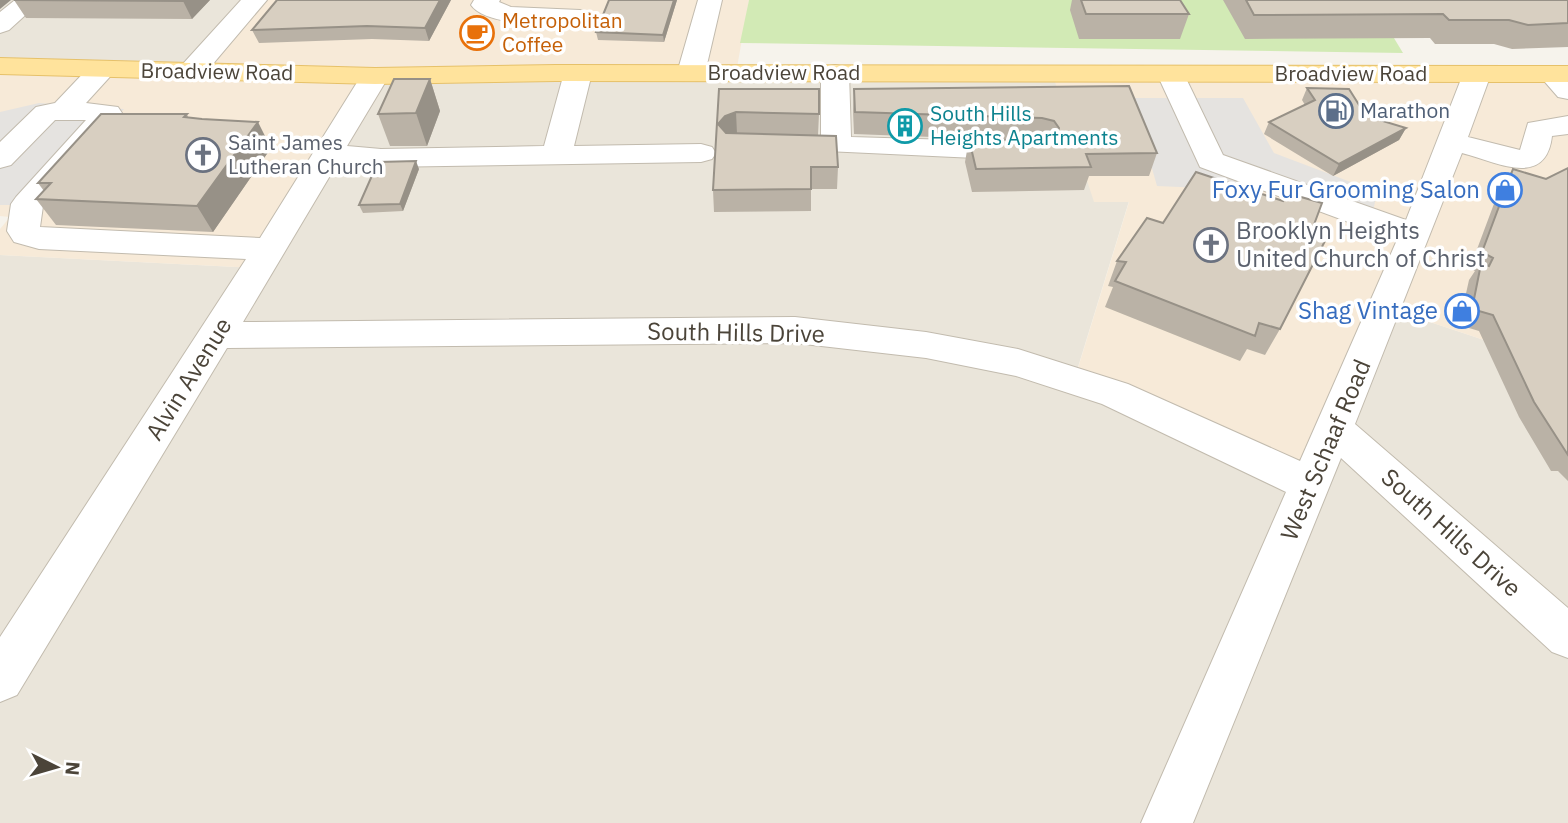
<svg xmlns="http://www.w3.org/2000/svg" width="1568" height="823" font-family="'IBM Plex Sans',sans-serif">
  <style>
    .residential { fill: #eae5da }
    .commercial { fill: #f7ead8 }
    .green { fill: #d2eab5 }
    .parking { fill: #e5e3e0 }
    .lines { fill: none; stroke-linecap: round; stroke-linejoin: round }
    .minor-casing { stroke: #c2bbae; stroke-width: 2 }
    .major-casing { stroke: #e6c16a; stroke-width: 2 }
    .minor { fill: #fff; fill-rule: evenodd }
    .major { fill: #ffe39c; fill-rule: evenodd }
    .wall { fill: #bab2a6 }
    .shaded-wall { fill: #979187 }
    .building { fill: #d8cfc1; stroke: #979187; stroke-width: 2 }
    .labels { text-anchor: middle; stroke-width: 7; stroke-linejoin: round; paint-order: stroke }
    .far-food-label { font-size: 21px; fill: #c56008; stroke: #fff; text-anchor: start }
    .far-street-label { font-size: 21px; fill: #4b4439; stroke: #fff }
    .far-service-label { font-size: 21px; fill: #4e5e75; stroke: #fff; text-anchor: start }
    .far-culture-label { font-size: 21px; fill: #0d838f; stroke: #fff; text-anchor: start }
    .far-worship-label { font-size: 21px; fill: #5b616d; stroke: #fff; text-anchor: start }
    .shop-label { font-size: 24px; fill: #366cbe; stroke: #fff; text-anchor: end }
    .worship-label { font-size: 24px; fill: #5b616d; stroke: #fff; text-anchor: start }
    .street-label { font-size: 24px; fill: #4b4439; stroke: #fff }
  </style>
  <rect width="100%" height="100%" fill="#f6f3ec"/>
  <path class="residential" d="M0,0h255l-64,72 -191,-6z
    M1052,73l77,128 -55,179 311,-73 183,61v455h-1568v-568l258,13 117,-192z"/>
  <path class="commercial" d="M255,0h494l-13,73 -361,3 -117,192 -258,-13v-26l10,-12 -10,-1v-150l191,6z
    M1052,73l516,1v294l-183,-61 -73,178 -238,-104 55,-179h-35z"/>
  <path class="green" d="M749,0h622l32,53 -663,-10z"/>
  <path class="parking" d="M1132,98h111l31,55 103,39 -7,34 -101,-35 -112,-5z
    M39,103l85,6 -86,96h-38v-93z"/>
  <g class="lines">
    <g class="minor-casing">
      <path id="minor" d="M15,0h27l-33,30 -9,3v-21z
        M241,0h26l-66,78h-20l-4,-6 4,-6z
        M474,0h26l-1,2 12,5 69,3 9,3 4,5 -4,5 -9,3c-26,-2 -94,1 -109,-21z
        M698,0h24l-17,73 -4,6h-20l-4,-6z
        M103,61l10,2 4,6 -31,34 32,4 4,6 -79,93 -3,21 220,11 101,-162 4,-6h20l4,6 -42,70 34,3 163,-3 20,-73 4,-6h20l4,6 -18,73 127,-2 11,3 4,6 -4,6 -11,3 -320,5 -44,-3 -94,158 552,-5 131,15 92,17 110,35 172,77 97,-221 -197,-73 -43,-93 4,-6h20l42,87 183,65 57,-146 4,-6h20l4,6 -23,63 52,13 8,-27 40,-7v18l-16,2c-6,53 -56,26 -90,17l-107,271 213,184v50l-16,-6 -211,-194 -148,365h-52l145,-331 -184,-88 -86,-28 -90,-18 -131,-15 -568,5 -210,347 -17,7v-65l246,-378 -207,-10 -25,-7 -7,-11 4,-27 5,-7 70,-77h-31l-44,45 -11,3v-26l36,-35 19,-4 38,-40z
        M835,65l10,2 4,6 2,64 169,5 11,3 4,6 -4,6 -11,3 -194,-9 -5,-6v-72l4,-6z
        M1552,66l10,2 6,7v24l-10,-2 -20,-23 4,-6z"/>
    </g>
    <g class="major-casing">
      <path id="major" d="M0,58l375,10 181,-3 1012,1v16l-1012,-1 -181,3 -375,-10z"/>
    </g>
    <use href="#minor" class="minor"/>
    <use href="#major" class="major"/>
  </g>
  <path class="wall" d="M14,0h196l-18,19 -166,-1z
    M451,0l-22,41 -57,-2 -113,4 -7,-13z
    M609,0h68l-13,42 -66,-2 -2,-8z
    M1072,0h108l9,14 -9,25h-101l-9,-29z
    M1223,0h345v47l-56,2 -18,-5h-59l-5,-6 -185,1z
    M430,79l10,32 -13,35h-37l-12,-32z
    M1129,86l28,67 -8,23h-60l-5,14 -112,2 -7,-30 4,-23 68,2 -183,-7 -1,-23 1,-22z
    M1307,88l59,28 40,12 -7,12 -66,36 -69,-42 5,-12 36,-17 -3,-5z
    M719,89l100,25 -1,21 20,32 -1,22h-26v22l-97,1 -1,-22z
    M187,114l1,3 83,31 -58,84 -157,-7 -20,-26 8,-8 -6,-8z
    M1568,168v313l-10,-10h-7l-32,-54 -40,-86 -20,-6 10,-45 6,-9 -5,-3 31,-83 12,-16 33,10z
    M419,169l-16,42 -40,2 -4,-8z
    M1147,218l133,111 -15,26 -18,-6 -7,12 -135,-54 8,-20 -5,-1 9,-25z"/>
  <path class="shaded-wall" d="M0,0h11l-11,9z
    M183,0h27l-18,19 -9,-18z
    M440,0h11l-22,41 -4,-13z
    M674,0h3l-13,42 -1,-7z
    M430,79l10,32 -13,35 -11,-33z
    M736,112l1,22 -11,3 -8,-13 7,-8z
    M258,122l13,26 -58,84 -16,-26z
    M1406,128l-7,12 -66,36 6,-12z
    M416,161l3,8 -16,42 -3,-7z"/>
  <path class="building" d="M14,0h169v1z
    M277,0h163l-15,28 -58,-2 -115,4z
    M609,0h65l-11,35 -67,-3z
    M1081,0h99l9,14h-103z
    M1246,0h322v23l-40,2 -19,-5h-60l-6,-6 -189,1z
    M394,79h36l-14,34 -38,1z
    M1129,86l28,67 -71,1 5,13 -115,2 -7,-30 73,2 13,-4 4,-9 -5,-7 -12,-3 -187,-6 -1,-23z
    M1307,88l42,1 17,27 40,12 -67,36 -70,-42 46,-22z
    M719,89h100v25l-83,-2 -11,4 -7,8 8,9 110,3 2,31h-27v22l-98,1z
    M101,114h86l-3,3 18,2 56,3 -61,84 -161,-7 15,-16h-13z
    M416,161l-16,43 -41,1 19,-43z
    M1568,168v287l-34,-53 -41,-87 -21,-6 9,-45 8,2 4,-8 -11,-6 31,-83 33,10z
    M1196,172l87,29 4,-8 35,10 -10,27 16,5 -48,94 -21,-6 -4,13 -140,-55 11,-19 -9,-1 30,-43 16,5z"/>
  <defs>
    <g id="cafe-ring" transform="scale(1.75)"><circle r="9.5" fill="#fff" stroke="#e8710a" stroke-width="1.5"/><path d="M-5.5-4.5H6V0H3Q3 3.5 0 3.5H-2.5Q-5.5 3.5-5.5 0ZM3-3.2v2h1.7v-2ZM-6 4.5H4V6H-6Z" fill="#e8710a"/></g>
    <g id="fuel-ring" transform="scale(1.75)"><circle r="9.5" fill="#fff" stroke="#5c6f8a" stroke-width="1.5"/><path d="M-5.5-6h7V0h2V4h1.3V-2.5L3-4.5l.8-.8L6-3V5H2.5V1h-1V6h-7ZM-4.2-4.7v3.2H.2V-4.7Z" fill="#5c6f8a"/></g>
    <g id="building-ring" transform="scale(1.75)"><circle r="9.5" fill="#fff" stroke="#0f9aa8" stroke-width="1.5"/><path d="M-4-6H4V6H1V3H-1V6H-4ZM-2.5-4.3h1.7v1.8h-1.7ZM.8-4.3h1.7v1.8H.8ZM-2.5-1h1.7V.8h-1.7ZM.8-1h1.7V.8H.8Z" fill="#0f9aa8"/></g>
    <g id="church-ring" transform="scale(1.75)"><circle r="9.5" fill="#fff" stroke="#6b7280" stroke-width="1.5"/><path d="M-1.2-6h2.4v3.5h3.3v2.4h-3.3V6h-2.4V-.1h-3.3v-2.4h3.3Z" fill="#6b7280"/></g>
    <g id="shop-ring" transform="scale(1.75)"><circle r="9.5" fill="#fff" stroke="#3f7fe0" stroke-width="1.5"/><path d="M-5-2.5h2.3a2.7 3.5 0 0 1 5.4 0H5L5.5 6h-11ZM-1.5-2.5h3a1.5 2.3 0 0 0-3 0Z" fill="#3f7fe0"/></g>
  </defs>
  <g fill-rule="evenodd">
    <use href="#cafe-ring" x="477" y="33"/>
    <use href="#fuel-ring" x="1336" y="111"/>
    <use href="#building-ring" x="905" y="126"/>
    <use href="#church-ring" x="203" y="155"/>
    <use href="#shop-ring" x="1505" y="190"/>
    <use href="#church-ring" x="1211" y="245"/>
    <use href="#shop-ring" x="1462" y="311"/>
  </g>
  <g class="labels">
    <g class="far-food-label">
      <text x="502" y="28">Metropolitan<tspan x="502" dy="24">Coffee</tspan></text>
    </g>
    <g class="far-street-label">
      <text transform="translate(217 72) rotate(1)" y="7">Broadview Road</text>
      <text x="784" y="80">Broadview Road</text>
      <text x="1351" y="81">Broadview Road</text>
    </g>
    <g class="far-service-label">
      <text x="1360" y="118">Marathon</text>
    </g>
    <g class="far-culture-label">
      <text x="930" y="121">South Hills<tspan x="930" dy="24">Heights Apartments</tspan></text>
    </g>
    <g class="far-worship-label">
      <text x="228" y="150">Saint James<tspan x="228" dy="24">Lutheran Church</tspan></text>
    </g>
    <g class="shop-label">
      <text x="1480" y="198">Foxy Fur Grooming Salon</text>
      <text x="1438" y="319">Shag Vintage</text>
    </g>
    <g class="worship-label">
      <text x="1236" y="239">Brooklyn Heights<tspan x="1236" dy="28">United Church of Christ</tspan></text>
    </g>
    <g class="street-label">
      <text transform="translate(736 333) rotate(1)" y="8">South Hills Drive</text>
      <text transform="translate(189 379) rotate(-58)" y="8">Alvin Avenue</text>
      <text transform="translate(1326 450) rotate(-67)" y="8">West Schaaf Road</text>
      <text transform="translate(1451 533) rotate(42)" y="8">South Hills Drive</text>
    </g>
  </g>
  <g transform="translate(56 767) rotate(95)" stroke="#ffffff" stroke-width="5" paint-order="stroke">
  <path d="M0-5L12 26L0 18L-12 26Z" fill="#4b4439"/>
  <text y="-10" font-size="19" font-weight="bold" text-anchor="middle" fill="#4b4439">N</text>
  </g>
</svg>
